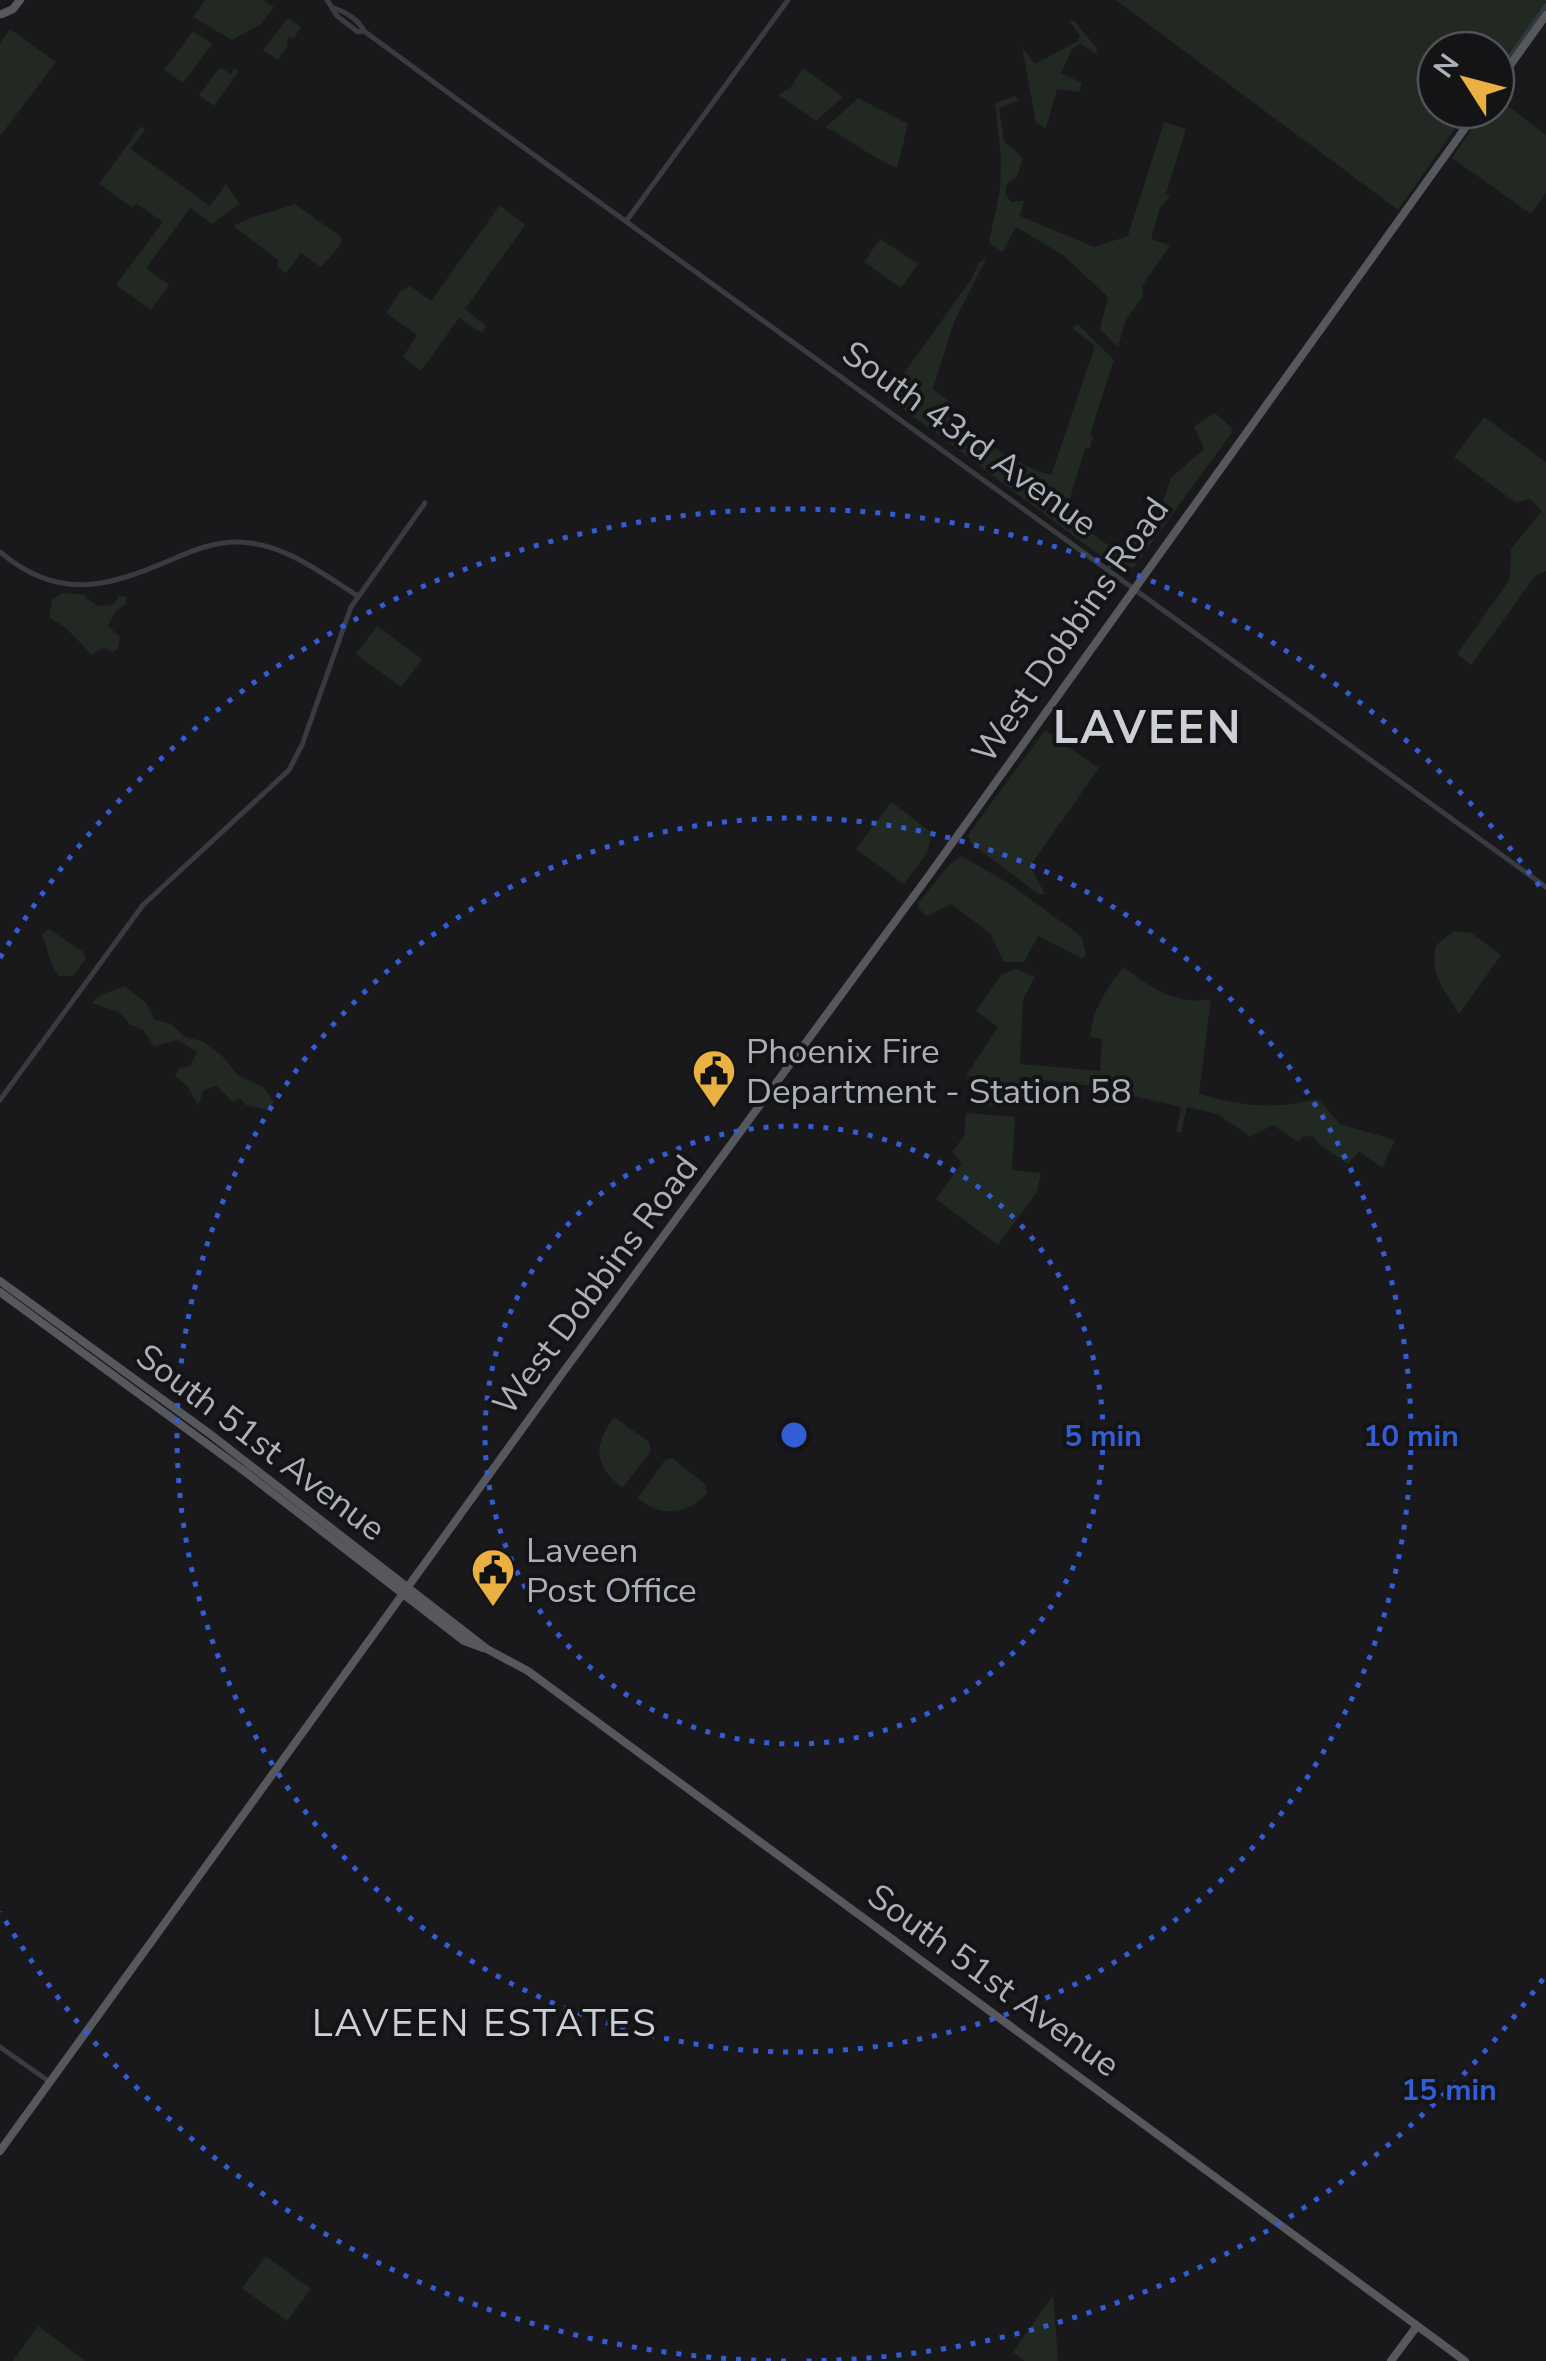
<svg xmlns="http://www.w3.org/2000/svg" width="1546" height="2361" font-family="'Nunito Sans',sans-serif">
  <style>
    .green { fill: #212922 }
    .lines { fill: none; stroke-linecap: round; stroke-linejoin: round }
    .canal { stroke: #2f383e; stroke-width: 5 }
    .minor { stroke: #3a3b3f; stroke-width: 5 }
    .major { stroke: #56585e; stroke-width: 8 }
    .ring { fill: none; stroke: #325dd4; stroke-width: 5; stroke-dasharray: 5 10 }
    .labels { text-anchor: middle; stroke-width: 8; stroke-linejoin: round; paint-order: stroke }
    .street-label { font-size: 35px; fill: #acb0ba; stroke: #141416 }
    .poi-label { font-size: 35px; fill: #acb0ba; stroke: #141416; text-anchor: start }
    .neighbourhood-label { font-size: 38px; letter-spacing: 2.5px; fill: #cccfd6; stroke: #141416 }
    .district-label { font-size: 45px; font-weight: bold; letter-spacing: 2.5px; fill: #cccfd6; stroke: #141416 }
    .centre { fill: #325dd4; stroke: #141416; stroke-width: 5 }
    .ring-label { font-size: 30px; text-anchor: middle; font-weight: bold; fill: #325dd4; stroke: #141416; stroke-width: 8; stroke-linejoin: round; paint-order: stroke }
  </style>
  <rect width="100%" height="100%" fill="#19191b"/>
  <path class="green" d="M205,0h58l11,7 -13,17 -29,16 -39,-23z
    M1116,0h430v2l-50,69v-21h-60v60h32l-70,100z
    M288,18l13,9 -7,11 -6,-1 -1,10 -9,13 -15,-10z
    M1069,20l5,1 23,27 -1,6 -15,-10 -9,5 -11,24 21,10 -3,9 -22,-3 -11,39 -10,-5 -14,-76 13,17 43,-23 2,-5z
    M10,29l46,33 -56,74v-93z
    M193,31l19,13 -29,39 -19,-13z
    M220,67l10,7 5,-6 4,3 -25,35 -15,-11z
    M803,68l40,29 -27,24 -37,-26 12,-8z
    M1015,96l4,4 -20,8 5,33 19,17 -6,19 -10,7 -2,10 6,8 13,-1 -4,15 74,31 34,-11 36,-114 22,7 -20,65 4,2 -10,12 -9,31 19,6 -28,41 1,10 -17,24 -8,27 -18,-18 8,-32 -45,-42 -47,-28 -14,25 -13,-10 11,-52 1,-33 -6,-54z
    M1496,97l50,38v58l-15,21 -79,-56 33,-48h11z
    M858,98l50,26 -11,44c-27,-11 -46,-28 -71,-41z
    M141,126l4,3 -14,20 79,57 16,-22 14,20 -28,20 -22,-16 -44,60 23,17 -18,25 -35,-25 47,-63 -27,-19 -4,4 -33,-23z
    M295,204l46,33v7l-20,23 -20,-14 -15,20 -8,-5v-8l-45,-34c19,-11 41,-14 62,-22z
    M500,205l25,20 -60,84 22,17 -5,7 -23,-15 -38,53 -18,-14 14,-22 -31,-22 15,-22 9,-5 21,15z
    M880,239l38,25 -17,24 -37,-26z
    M986,259l-32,63 -21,67 22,17 -3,4c9,22 77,61 99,65l44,-129 -23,-18 6,-4 36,36 -24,74 3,2 -3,12h-5l-16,54 3,17 36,26 32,-4 19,-27 12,-36 33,-29 -10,-23 21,-13 17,15 1,3 -99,136 -9,1 -23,-11 -215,-160 85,-119 7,-16z
    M1484,417l62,45v109l-11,5 -64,89 -14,-11 53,-75 1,-30 31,-38 -12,-12 -14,4 -62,-46z
    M63,593l22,2 2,4 12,7 14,-1 6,-9 7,1v7l-11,8 -7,14 12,11 -2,12 -5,3 -10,-5 -11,8 -26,-27 -17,-11 3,-17z
    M377,626l45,33 -21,28 -45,-33z
    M1045,730l54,38 -69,98 15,28h-7l-67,-51 -3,-8z
    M891,802l41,31 -5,20 -23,31 -48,-35z
    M961,856l49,28 72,53 4,16 -3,6 -45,-23 -14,26h-20l-14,-29 -39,-29 -24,12 -8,-7 -1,-6c13,-13 29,-40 43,-47z
    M49,929l33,22 4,7 -13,18h-14c-11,-13 -10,-27 -17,-41z
    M1454,931l17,2 30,22 -42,59c-14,-24 -30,-38 -23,-69z
    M1123,967c28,20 52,39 88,32l-12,95c46,12 72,16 119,5l22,25 55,16 -13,28 -23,-17 -11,13 -28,-19 -8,-9 -9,1 -5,5 -25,-17 -23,12 -32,-23 -31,-7 -6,26 -5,-1 5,-25 -89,-21 -73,-9 -1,30 -43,-2 2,-29h-11l32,-49 -22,-16 26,-37 14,-5 19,8 -12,22 -3,65 80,7 2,-32 -12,-2c2,-28 17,-48 33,-70z
    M125,986l22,18 7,15 17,5 14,13 17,4 20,15 16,19 25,12 11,15 -4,8 -24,-5 -6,-7 -7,4 -16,-16 -13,4 -6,15 -10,-18 -13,-11 5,-8 10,-2 7,-14 -19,-12 -24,6 -11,-16 -14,-6c-7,-15 -23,-15 -37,-21l8,-8z
    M966,1113l49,4 -3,53 29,3 -4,19 -39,53 -62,-46 26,-36 -10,-11 12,-16z
    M614,1417l35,25 2,9 -29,37c-28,-23 -29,-42 -8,-71z
    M672,1458l33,26 2,9c-19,22 -48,25 -69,5l27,-38z
    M266,2256l45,33 -24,32 -45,-33z
    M1053,2295l5,66h-33l-12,-9z
    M38,2326l47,35h-72z"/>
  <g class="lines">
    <path class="canal" d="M1496,76l50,-70"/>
    <path class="minor" d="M327,0l10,16 21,16 6,-1
      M334,8c12,4 25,12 30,23l105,77 1077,779
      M627,220l161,-220
      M0,552c59,50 108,35 173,7 21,-9 43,-18 67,-17 45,2 81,31 118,54
      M0,1100l143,-195 146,-135 13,-25 49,-138 74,-104
      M0,2047l50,35"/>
    <path class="major" d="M2,14l11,-5 7,-9
      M1496,85l50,-70
      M0,1281l210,153 277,215 41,22 937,690
      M0,1292l244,179 220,170 19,7
      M0,2151l564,-780 366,-497 548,-764
      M1391,2361l26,-35"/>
  </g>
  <g class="ring">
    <circle cx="794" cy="1435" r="309"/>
    <circle cx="794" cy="1435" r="617"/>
    <path d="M1543 1979A926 926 0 0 1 802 2361M786 2361A926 926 0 0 1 0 1912M0 958A926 926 0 0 1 1543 891"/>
  </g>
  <defs>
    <g id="civic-pin" transform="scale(2.25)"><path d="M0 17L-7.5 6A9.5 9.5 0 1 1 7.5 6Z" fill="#eab041" stroke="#141416"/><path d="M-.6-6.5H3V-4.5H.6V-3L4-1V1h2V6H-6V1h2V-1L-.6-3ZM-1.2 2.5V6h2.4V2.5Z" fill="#111"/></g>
  </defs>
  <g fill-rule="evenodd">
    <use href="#civic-pin" x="714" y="1071"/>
    <use href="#civic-pin" x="493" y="1570"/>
  </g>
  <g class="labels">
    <g class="street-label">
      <text transform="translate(970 438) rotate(36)" y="12">South 43rd Avenue</text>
      <text transform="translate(1070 630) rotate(-55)" y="12">West Dobbins Road</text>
      <text transform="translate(595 1285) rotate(-53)" y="12">West Dobbins Road</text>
      <text transform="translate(261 1442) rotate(37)" y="12">South 51st Avenue</text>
      <text transform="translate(994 1980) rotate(36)" y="12">South 51st Avenue</text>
    </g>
    <g class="poi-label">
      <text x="746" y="1063">Phoenix Fire<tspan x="746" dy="40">Department - Station 58</tspan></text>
      <text x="526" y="1562">Laveen<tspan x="526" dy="40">Post Office</tspan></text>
    </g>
    <g class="neighbourhood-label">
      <text x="485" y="2036">LAVEEN ESTATES</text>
    </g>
    <g class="district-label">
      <text x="1148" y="743">LAVEEN</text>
    </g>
  </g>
  <circle cx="794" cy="1435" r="15" class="centre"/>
  <g class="ring-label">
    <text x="1103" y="1446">5 min</text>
    <text x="1411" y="1446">10 min</text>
    <text x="1449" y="2100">15 min</text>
  </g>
  <g transform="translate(1466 80) rotate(306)"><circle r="48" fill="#141416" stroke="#515258" stroke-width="2.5"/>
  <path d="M0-8L18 38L0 25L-18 38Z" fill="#eab041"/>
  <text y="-15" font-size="28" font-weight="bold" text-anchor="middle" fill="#acb0ba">N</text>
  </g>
</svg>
